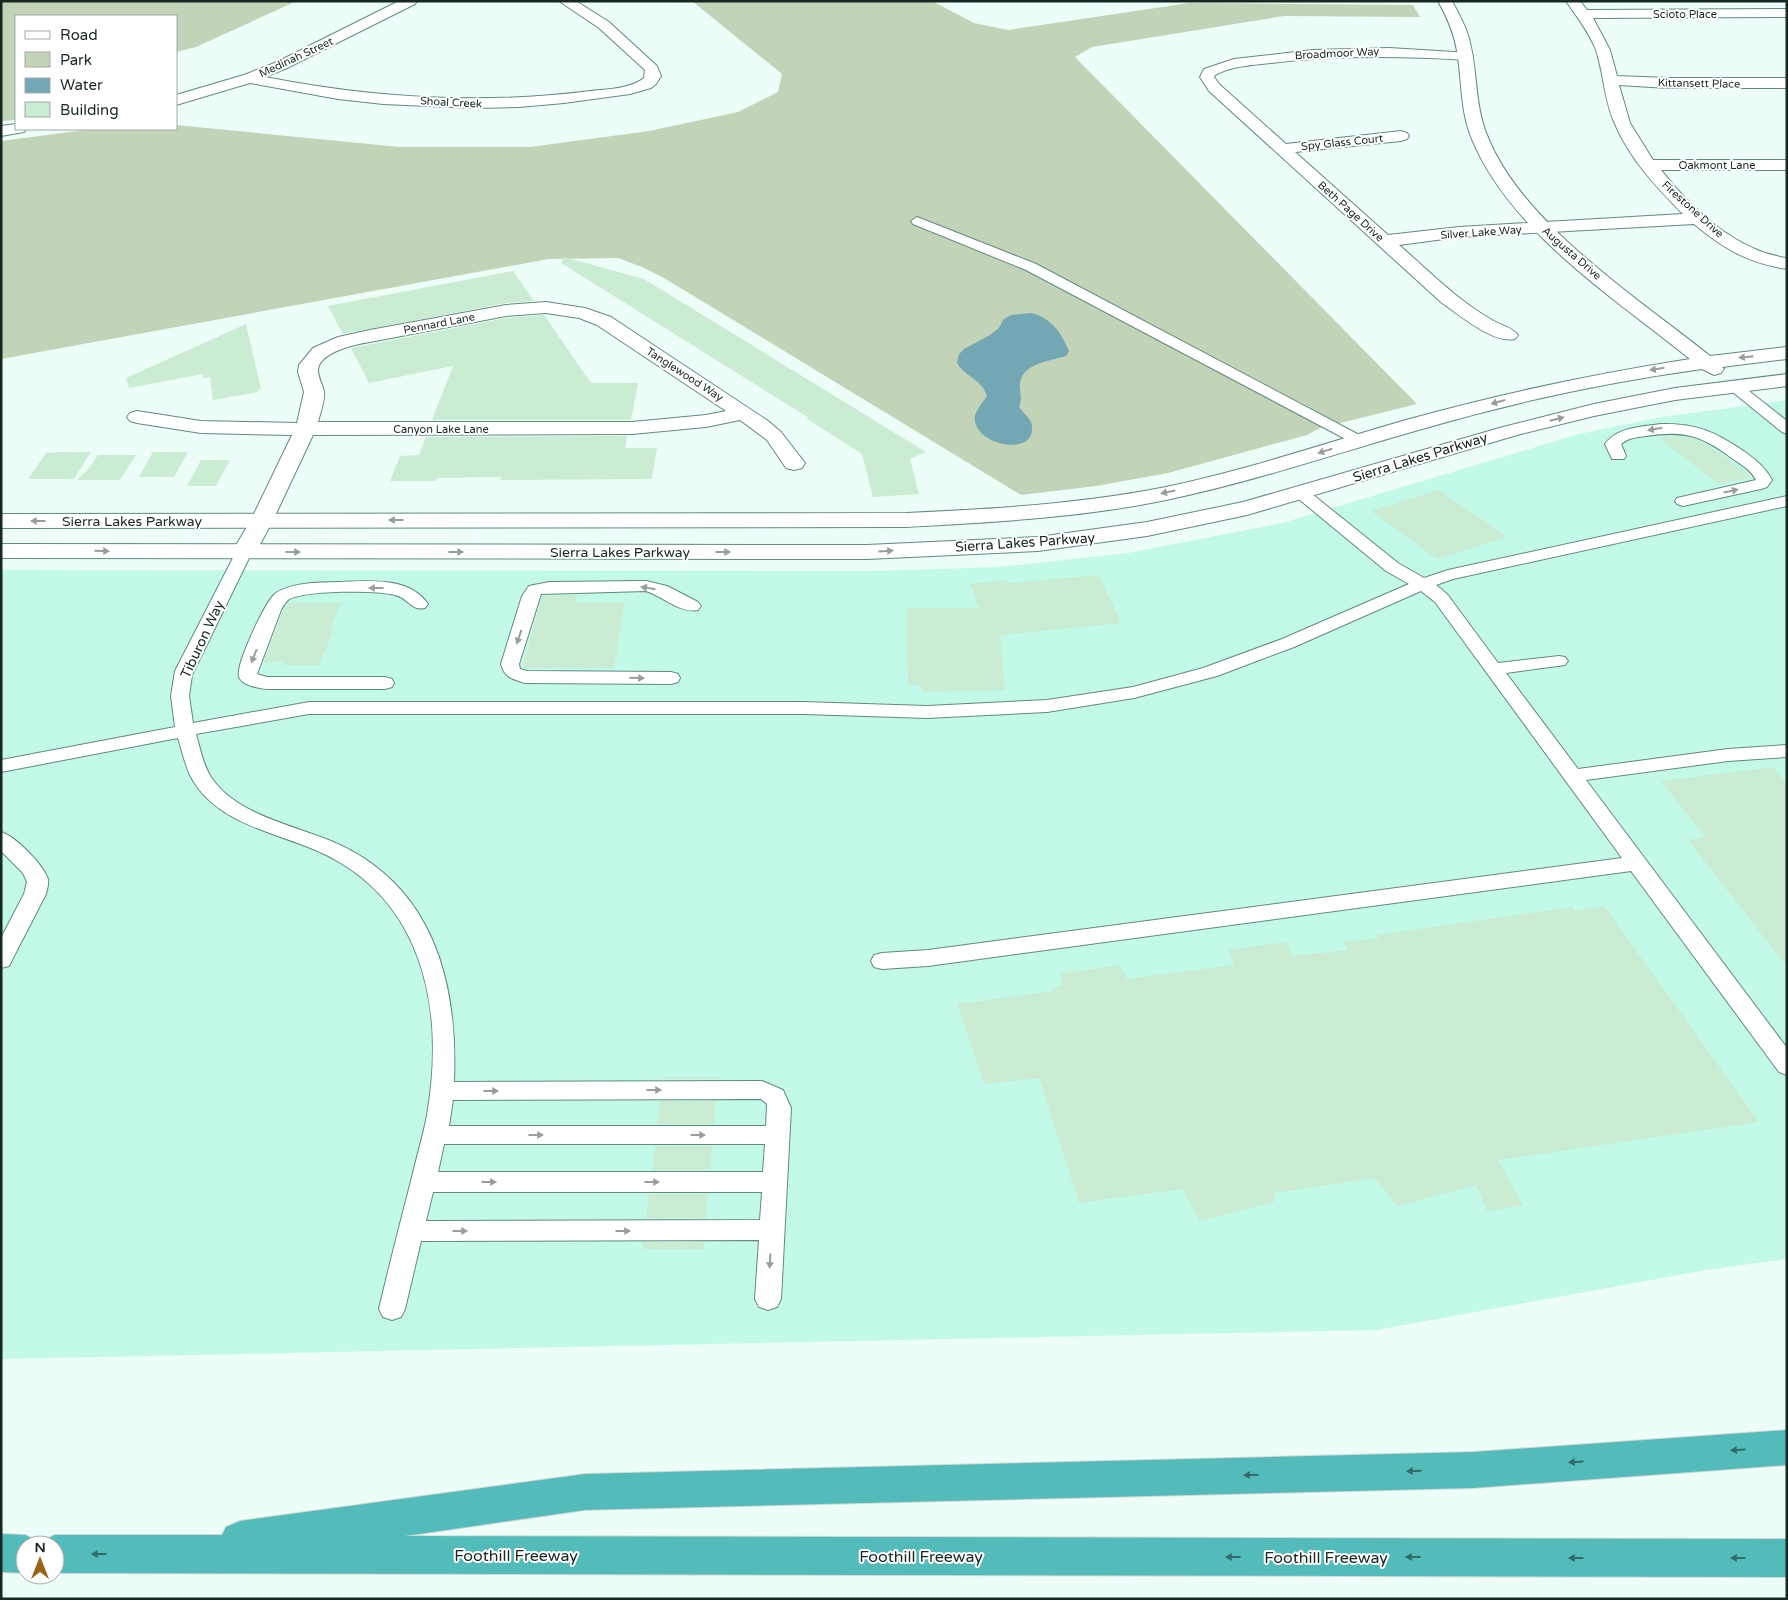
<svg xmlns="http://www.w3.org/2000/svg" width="1788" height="1600" font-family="'Varela Round',sans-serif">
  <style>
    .built { fill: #c3f9e8 }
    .green { fill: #c2d3b7 }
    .water { fill: #73a7b3 }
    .building { fill: #caecd2 }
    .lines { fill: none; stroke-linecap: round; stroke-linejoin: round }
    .service-casing { stroke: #618a7d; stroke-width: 2 }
    .minor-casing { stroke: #618a7d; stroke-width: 2 }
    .tertiary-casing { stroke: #618a7d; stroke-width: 2 }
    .motorway-casing { stroke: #d5d8d7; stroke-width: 2 }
    .service { fill: #fff; fill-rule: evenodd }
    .minor { fill: #fff; fill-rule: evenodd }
    .tertiary { fill: #fff; fill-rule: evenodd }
    .motorway { fill: #53bcba; fill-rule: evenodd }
    .oneway { fill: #979e9c }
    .oneway2 { fill: #326b67 }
    .labels { text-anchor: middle; stroke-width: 4; stroke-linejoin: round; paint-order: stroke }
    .far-street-label { font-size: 11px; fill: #172823; stroke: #fff }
    .street-label { font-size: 14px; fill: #172823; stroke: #fff }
    .near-street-label { font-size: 16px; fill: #172823; stroke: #fff }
  </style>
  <rect width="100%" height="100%" fill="#ecfef7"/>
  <path class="built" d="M1787,400v859l-81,11 -329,60 -1376,29v-789l869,1 130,-4 128,-14 154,-30 297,-89 83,-17z"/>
  <path class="green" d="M1,1h296l-101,46 -20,5v-36h-160v104l-15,1z
    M692,1h240l42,22 34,7 181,-27 224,2 7,12 -136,-1 -192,31 -17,10 342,347 -97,24 -13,7 -139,38 -72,13 -75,9 -357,-217 -22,-11 -24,-9 -69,1 -548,100v-218l92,-12h83v-4l224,22h130l119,-16 89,-19 40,-20 4,-18z"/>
  <path class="water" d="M1032,313c20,6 29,19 37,38l-3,5c-16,5 -43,7 -46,27 -1,9 3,16 -1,24 4,6 13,12 13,20 3,31 -61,18 -57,-11 1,-6 8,-14 12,-20 -5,-17 -22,-19 -30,-33l2,-9 5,-5 26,-14 9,-7 4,-8 8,-5z"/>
  <path class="building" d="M564,257l80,22 282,173 -16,7 9,35 -46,3 -11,-43 -55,-35 2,-1 -248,-155z
    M513,271l21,30 -28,2 -163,31 -15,-28z
    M544,315l47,68h47l-7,37h-199l21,-54 -84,17 -18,-35 155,-30z
    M246,324l15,65 -4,1 1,2 -45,8 -3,-23 -7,1v-4l-74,14 -3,-10z
    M627,436l-2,12h32l-5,31 -152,1 1,-3 -64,1 -1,3h-46l10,-25 19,-1 7,-18z
    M1672,436l20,2 17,8 43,31 -33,7 -62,-47z
    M59,452h32l-17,27h-46l18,-26z
    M153,452h35l-14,25h-35z
    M98,455h38l-16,25h-43l13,-13z
    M201,460h29l-14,26h-29z
    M1439,490l68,47 -70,22 -66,-48z
    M1099,575l22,48 -121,12 5,55 -83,2 -1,-7h-13l-2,-77h73l-9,-24 38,-4 1,3z
    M577,595l-1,8 49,-1 -11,66h-92l20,-72z
    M288,603h53l-11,26h4l-15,36h-36l1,-3h-20l19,-51z
    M1773,767l14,16v184l-99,-127 17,-3 -44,-56z
    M1604,906l155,216 -261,38 25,45 -36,6 -11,-26 -78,21 -24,-28 -100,15v9l-74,19 -18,-32 -103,14 -40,-125 -55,6 -27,-80 97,-13 -1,-3 10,-3 -3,-11 59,-9 8,14 107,-14 -6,-15 58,-8 7,14 55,-6 -4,-8 35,-4 -2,-3 195,-28 3,4z
    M663,1077h55v2h-56z
    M660,1101h56l-2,23h-57z
    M655,1146h57l-2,24h-58z
    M649,1194h59l-2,24h-60z
    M643,1242h61l-1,7h-60z"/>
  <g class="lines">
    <g class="service-casing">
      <path id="service" d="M917,217l119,47 329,174 3,3 -3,3h-10l-329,-174 -113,-46 -2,-3z
        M1734,382l5,1 48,38v13l-5,-2 -53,-43 -2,-3 2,-3z
        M1661,424c35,-1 55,8 84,28 12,9 20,15 27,28l-5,7 -6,2 -78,17 -6,-2 -2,-3 2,-3 79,-18c-5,-10 -14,-15 -23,-21 -31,-23 -48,-29 -87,-23 -9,1 -18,2 -25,8l5,12 -2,3h-12l-7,-15c12,-17 36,-17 56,-20z
        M1301,488l6,2 91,73 26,15 24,-8 339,-74v10l-334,73 -17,6 11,9 51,69 61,-7 6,1 3,4 -3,4 -59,8 72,96 150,-20 59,-4v12l-59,4 -142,19 201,268v27l-8,-3 -148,-201 -703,95 -46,3 -8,-2 -3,-6 3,-6 8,-2 46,-3 694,-92 -187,-256 -14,-11 -127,56 -77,29 -83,22 -87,14 -120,6 -124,-4h-494l-113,20c4,14 7,31 15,43 26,40 89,49 129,68 95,45 118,140 114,237l308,-1 21,9 8,18 -10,191 -4,8 -9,3 -9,-3 -4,-8 4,-59 -338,1 -16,68 -4,8 -9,3 -9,-3 -4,-8c10,-43 21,-85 32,-128 5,-22 12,-44 16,-66 19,-110 -5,-224 -119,-268 -41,-16 -94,-27 -117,-70 -6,-12 -9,-26 -13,-39l-177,34v-12l174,-33 -4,-31 4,-25 61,-119 2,-4h12l2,4 -60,123 -3,21 4,27 116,-21h494l124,4 120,-6 86,-13 70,-19 79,-29 127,-55 -23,-13 -91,-75 -2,-3 2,-3zM761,1099l6,5 -1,22h-317l4,-26zM444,1144h321l-2,28h-325zM433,1192h329l-2,28 -334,1z
        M646,581l21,5 31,16 3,4 -3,4c-17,4 -36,-14 -52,-19l-105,3 -22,70 1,5 7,2 144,1 7,2 2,4 -2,4 -7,2 -146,-1c-13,-4 -21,-6 -24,-19l21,-68 7,-10 20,-4z
        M337,582c30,-1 72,-6 91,22l-3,4c-14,3 -17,-10 -30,-13 -19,-5 -92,-5 -107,5 -3,3 -5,6 -7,10l-24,64 10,3h118l7,2 2,4 -2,4 -7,2h-118c-8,-1 -24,-3 -28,-12 -4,-11 27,-78 37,-84 17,-11 42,-10 61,-11z
        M1,832c14,4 42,32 47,47 1,5 -1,10 -2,15l-34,66 -3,6 -8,2v-30l23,-44 3,-12 -4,-9 -22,-22z"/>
    </g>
    <g class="minor-casing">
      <path id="minor" d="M399,1h18l-2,3 -128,64 -22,9c107,21 216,28 325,14 17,-2 40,-2 54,-13l1,-8 -46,-42 -40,-27h17l33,21 48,44 4,10 -5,8 -5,4 -21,6 -66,9 -45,4 -45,1 -91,-4 -45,-5 -88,-16 -74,22v-10l68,-20 33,-13z
        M1566,1h14l7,9 200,-1v8l-194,1 17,32 7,26 51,2h119v10h-119l-49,-3 11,38 23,37h134v10h-126c31,39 75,81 126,88v11c-39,-6 -63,-20 -93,-45l-235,13 -60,8c30,26 58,55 93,75 8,5 20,7 26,15l-3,4c-22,5 -55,-24 -73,-36l-233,-212 -9,-14 4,-8 30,-10 79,-9 76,-2 82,5 2,3 -2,3 -5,1c-65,-4 -130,-5 -195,3 -18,2 -39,3 -56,12l-1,2 6,8 66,59 115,-13 6,2 2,3 -2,3 -6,2 -106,11 93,83 71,-8 224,-13c-27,-27 -53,-55 -68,-90 -11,-23 -11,-50 -19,-74 -7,-18 -19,-33 -30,-49z
        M16,124v5h10l-2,3 -23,4v-10z
        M546,302l39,6 26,9 157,104 13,11 24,31 -3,5 -8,2 -8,-2 -19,-28 -27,-20 -34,7 -74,7 -319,1 -40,85 -17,32 -4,5 -8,2 -8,-2 -4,-5 19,-32 41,-85 -91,-2 -64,-10 -7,-2 -3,-4 3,-4 7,-2 64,10 96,2 7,-31 -6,-20 1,-7 14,-17 25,-11 32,-7 136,-25zM546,313l33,5 18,7 129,86 -20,4 -74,7h-314c2,-9 7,-20 6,-30 -1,-7 -6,-14 -6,-22 1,-18 38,-26 52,-28l136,-26z"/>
    </g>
    <g class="tertiary-casing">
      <path id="tertiary" d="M1438,1h14c6,11 12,22 16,34 10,33 6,68 19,100 34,88 151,163 223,221l77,-9v12l-65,8 2,2 -3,4 -7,2 -12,-6c-94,13 -188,33 -280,60 -85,24 -169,53 -256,71 -86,18 -173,22 -260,27l-905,1v-14l905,-1c87,-4 174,-9 260,-26 81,-17 160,-44 240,-67 93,-26 188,-46 284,-61 -77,-62 -181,-128 -219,-222 -11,-28 -9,-58 -14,-86 -3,-18 -10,-34 -19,-50z
        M1787,374v12l-112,14 -81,16 -77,19 -270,80 -100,21 -109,15 -171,8 -866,-1v-14l866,1 171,-8 109,-15 96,-20 260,-75 91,-23 81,-16z"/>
    </g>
    <g class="motorway-casing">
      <path id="motorway" d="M1787,1430v35l-314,23 -888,22 -180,26 1382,3v38l-1732,-4v-28h-30v28l-24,-1v-38l24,1 15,7 15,-7h167l4,-8 14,-6 345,-47 888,-22z"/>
    </g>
    <use href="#service" class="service"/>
    <use href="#minor" class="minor"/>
    <use href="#tertiary" class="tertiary"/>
    <use href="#motorway" class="motorway"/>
  </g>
  <defs><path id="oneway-solid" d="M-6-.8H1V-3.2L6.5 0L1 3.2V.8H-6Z" transform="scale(1.25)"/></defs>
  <g class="oneway">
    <use href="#oneway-solid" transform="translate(1746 357) rotate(174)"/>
    <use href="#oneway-solid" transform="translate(1657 369) rotate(171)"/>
    <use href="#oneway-solid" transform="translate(1498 402) rotate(165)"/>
    <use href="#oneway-solid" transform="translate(1557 419) rotate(-14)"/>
    <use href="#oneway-solid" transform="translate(1655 429) rotate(170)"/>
    <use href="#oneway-solid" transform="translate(1325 451) rotate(163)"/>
    <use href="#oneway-solid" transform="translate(1731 491) rotate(-12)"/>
    <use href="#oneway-solid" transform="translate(1168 492) rotate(168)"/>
    <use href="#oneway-solid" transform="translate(396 520) rotate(180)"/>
    <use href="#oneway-solid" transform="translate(38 521) rotate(180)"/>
    <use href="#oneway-solid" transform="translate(102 551) rotate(1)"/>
    <use href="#oneway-solid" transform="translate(886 551) rotate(-3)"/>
    <use href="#oneway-solid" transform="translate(293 552)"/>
    <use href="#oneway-solid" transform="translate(456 552)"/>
    <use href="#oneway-solid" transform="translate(723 552)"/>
    <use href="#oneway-solid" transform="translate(376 588) rotate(180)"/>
    <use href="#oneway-solid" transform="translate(648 588) rotate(-171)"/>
    <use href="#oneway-solid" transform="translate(519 637) rotate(109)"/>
    <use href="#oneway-solid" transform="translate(254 656) rotate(112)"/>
    <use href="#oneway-solid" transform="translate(637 678) rotate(1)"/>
    <use href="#oneway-solid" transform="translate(654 1090)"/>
    <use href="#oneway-solid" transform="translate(491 1091)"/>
    <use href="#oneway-solid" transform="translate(536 1135)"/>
    <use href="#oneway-solid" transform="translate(698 1135)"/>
    <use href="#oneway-solid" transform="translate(489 1182)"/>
    <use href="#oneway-solid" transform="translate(652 1182)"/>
    <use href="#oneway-solid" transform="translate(460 1231)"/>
    <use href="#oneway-solid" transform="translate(623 1231)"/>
    <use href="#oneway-solid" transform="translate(770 1261) rotate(93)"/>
  </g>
  <g class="oneway2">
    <use href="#oneway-solid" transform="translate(1738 1450) rotate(176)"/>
    <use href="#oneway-solid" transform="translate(1576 1462) rotate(176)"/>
    <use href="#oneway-solid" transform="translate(1414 1471) rotate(179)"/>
    <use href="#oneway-solid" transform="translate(1251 1475) rotate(179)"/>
    <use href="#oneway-solid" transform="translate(99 1554) rotate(-180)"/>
    <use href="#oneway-solid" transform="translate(1233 1557) rotate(-180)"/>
    <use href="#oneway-solid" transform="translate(1413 1557) rotate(-180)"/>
    <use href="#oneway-solid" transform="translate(1576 1558) rotate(-180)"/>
    <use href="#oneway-solid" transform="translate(1738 1558) rotate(-180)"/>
  </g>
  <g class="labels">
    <g class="far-street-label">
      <text x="1685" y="18">Scioto Place</text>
      <text transform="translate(1337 53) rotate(-3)" y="4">Broadmoor Way</text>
      <text transform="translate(296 57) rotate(-25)" y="4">Medinah Street</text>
      <text transform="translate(1699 83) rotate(1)" y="4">Kittansett Place</text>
      <text transform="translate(451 102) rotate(3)" y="4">Shoal Creek</text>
      <text transform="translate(1342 142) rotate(-6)" y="4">Spy Glass Court</text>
      <text x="1717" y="169">Oakmont Lane</text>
      <text transform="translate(1693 209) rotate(42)" y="4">Firestone Drive</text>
      <text transform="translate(1351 211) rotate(42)" y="4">Beth Page Drive</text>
      <text transform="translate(1481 232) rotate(-4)" y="4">Silver Lake Way</text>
      <text transform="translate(1572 253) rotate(41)" y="4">Augusta Drive</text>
      <text transform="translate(439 323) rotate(-11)" y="4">Pennard Lane</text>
      <text transform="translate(685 374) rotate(33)" y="4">Tanglewood Way</text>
      <text x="441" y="433">Canyon Lake Lane</text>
    </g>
    <g class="street-label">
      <text transform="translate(1420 457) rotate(-17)" y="5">Sierra Lakes Parkway</text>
      <text x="132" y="526">Sierra Lakes Parkway</text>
      <text transform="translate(1025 542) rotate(-4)" y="5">Sierra Lakes Parkway</text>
      <text x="620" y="557">Sierra Lakes Parkway</text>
      <text transform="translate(202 639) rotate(-65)" y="5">Tiburon Way</text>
    </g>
    <g class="near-street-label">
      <text x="516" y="1561">Foothill Freeway</text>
      <text x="921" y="1562">Foothill Freeway</text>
      <text x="1326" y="1563">Foothill Freeway</text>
    </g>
  </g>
  <rect width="1788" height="1600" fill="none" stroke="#172823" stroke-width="5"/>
  <rect x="15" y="15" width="162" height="115" fill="#ffffff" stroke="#a2a9a7"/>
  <rect x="25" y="31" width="25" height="8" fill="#ffffff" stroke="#a2a9a7"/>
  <text x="60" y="40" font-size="15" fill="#172823">Road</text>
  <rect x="25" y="52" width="25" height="15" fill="#c2d3b7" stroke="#a2a9a7"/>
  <text x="60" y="65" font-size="15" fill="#172823">Park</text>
  <rect x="25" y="78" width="25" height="15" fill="#73a7b3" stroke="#a2a9a7"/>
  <text x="60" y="90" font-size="15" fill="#172823">Water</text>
  <rect x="25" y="102" width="25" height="15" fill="#caecd2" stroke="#a2a9a7"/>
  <text x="60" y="115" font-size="15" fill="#172823">Building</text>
  <g transform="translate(40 1560)"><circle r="24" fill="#ffffff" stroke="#a2a9a7"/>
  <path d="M0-4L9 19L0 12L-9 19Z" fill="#976418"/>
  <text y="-8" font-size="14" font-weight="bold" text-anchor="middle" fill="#172823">N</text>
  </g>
</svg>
